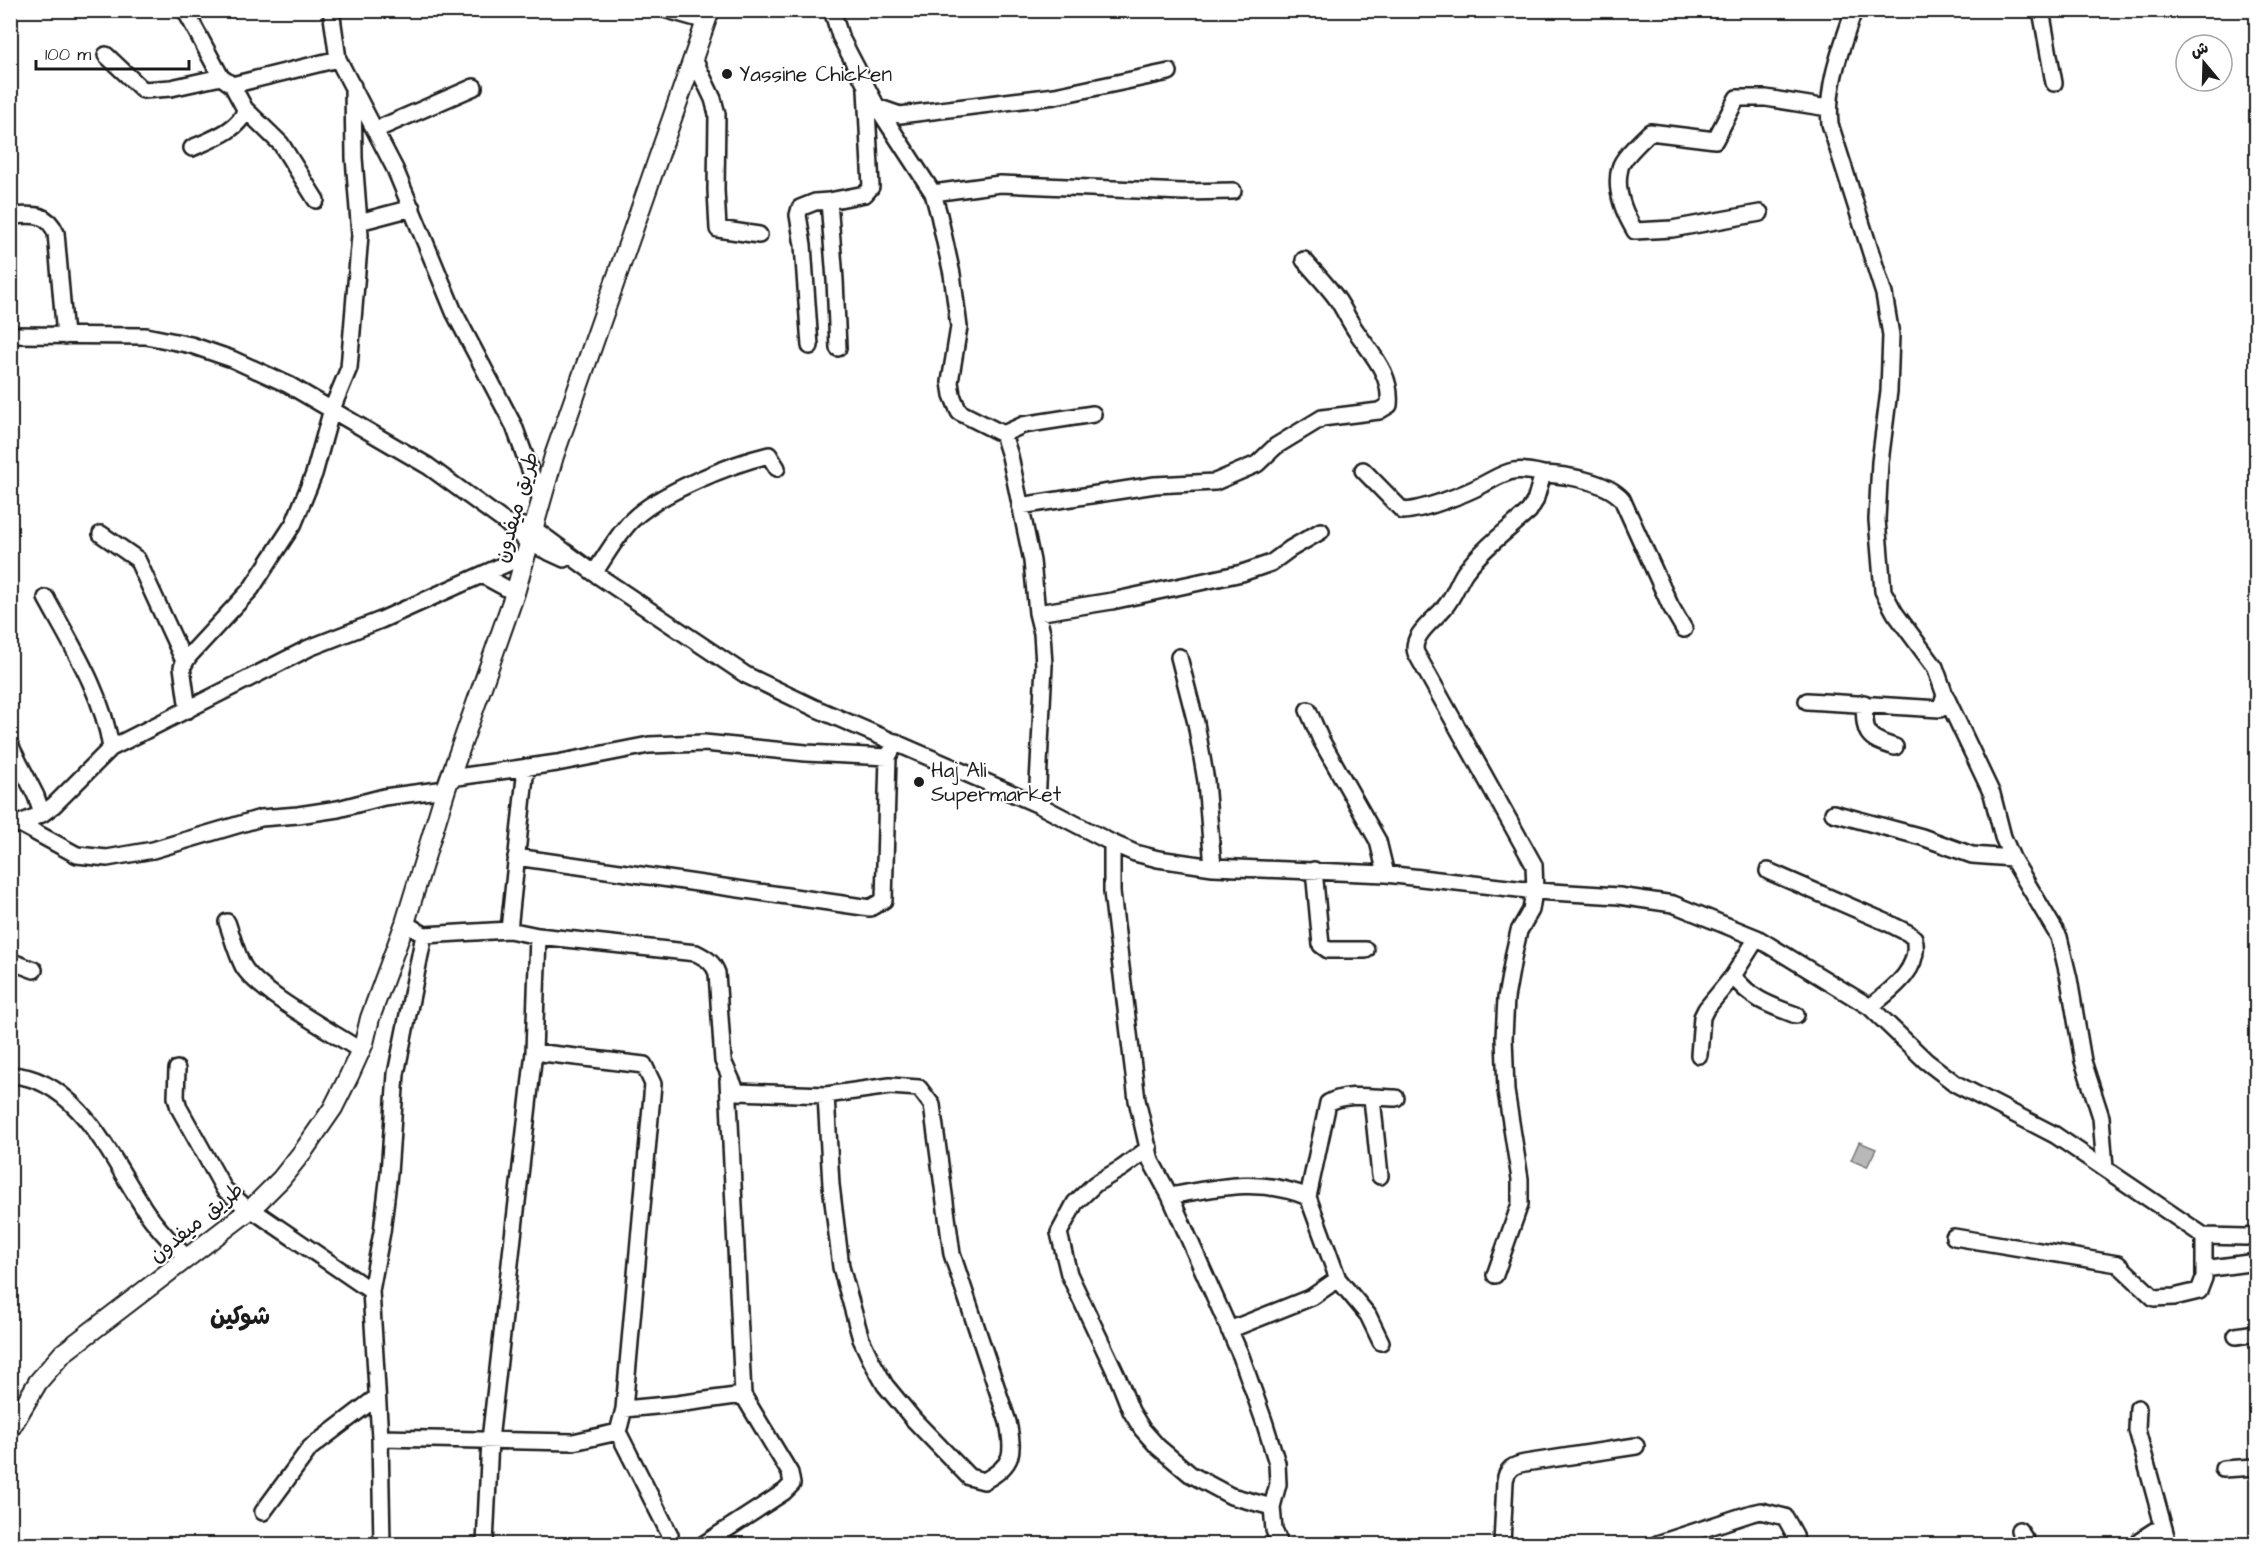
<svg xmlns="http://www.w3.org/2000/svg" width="2267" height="1555" font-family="'Architects Daughter','Playpen Sans Arabic',sans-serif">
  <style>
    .water { fill: #b8b8b8; stroke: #7a7a7a; stroke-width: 1.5 }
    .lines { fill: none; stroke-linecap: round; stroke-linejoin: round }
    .minor-casing { stroke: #1c1c1c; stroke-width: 20 }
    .major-casing { stroke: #1c1c1c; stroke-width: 22 }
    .minor { stroke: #fff; stroke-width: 15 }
    .major { stroke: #fff; stroke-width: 18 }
    .poi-dot { fill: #1c1c1c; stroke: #fff; stroke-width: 2 }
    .labels { text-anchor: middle; stroke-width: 4.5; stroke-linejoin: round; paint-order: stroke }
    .poi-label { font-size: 21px; fill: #1c1c1c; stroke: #fff; text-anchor: start }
    .street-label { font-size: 21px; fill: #1c1c1c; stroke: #fff }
    .quarter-label { font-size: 24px; font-weight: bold; fill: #1c1c1c; stroke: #fff }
  </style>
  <rect width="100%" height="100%" fill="#fff"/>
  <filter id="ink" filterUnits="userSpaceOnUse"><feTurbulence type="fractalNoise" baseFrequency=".0167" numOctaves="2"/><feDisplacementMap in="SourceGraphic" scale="12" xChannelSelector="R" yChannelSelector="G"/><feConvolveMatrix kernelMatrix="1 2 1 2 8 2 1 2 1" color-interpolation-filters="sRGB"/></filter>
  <g filter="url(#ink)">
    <path class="water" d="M1859,1142l17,7 -9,18 -16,-7z"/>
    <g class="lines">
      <g class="minor-casing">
        <path id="minor" d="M185,10l36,67
          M331,10l7,49 57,110 59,143 60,114 27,74
          M667,10l39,11
          M832,10l8,26 37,71 23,8 155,-19 114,-24
          M1854,10c-12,37 -28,75 -24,114l54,170 7,41 -2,56 -9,71 -3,58 6,71 12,22 40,54 10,28 47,99 11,43 9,21 47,79 10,42 14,82 18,56 4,51
          M2041,10l13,73
          M106,55l37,35 28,-2 50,-11 11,8 106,-26
          M694,59l19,40 4,15 -1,76 2,39 41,6
          M877,107l56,86 6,22 13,59 7,53 -9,55 2,13 7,17 44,22 7,22 22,105 5,52 5,20 2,32 -7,139
          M245,109l36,35 35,56
          M375,130l99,-43
          M192,148c18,-8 50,-19 53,-39l-13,-24
          M933,193l67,-9 183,8 50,-1
          M1760,213l-88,16 -37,2c-11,-18 -21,-40 -15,-63 2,-10 22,-28 30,-36l65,8 22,-42h29l62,10
          M10,216c22,-1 36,-5 46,17l9,103
          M359,222l53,-14
          M10,335l136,1 45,9 41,14 57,26 139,81 77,56 24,21 35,16
          M810,346l-7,-101 -5,-30 2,-7 15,-6 14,-1
          M838,348l-3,-68 -6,-79 36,-7 6,-7 -5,-98
          M1003,434l20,-9 70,-11
          M1363,470l40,41c20,-1 60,-16 79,-26 25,-13 30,-19 61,-11
          M1020,506l135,-21 60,-3 42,-18 19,-18 46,-28 57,-7 10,-6c3,-31 -17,-50 -33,-74 -7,-10 -12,-22 -19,-32 -10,-14 -22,-26 -33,-39
          M505,522l28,6 61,45 152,102 69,33 222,96 75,39 23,10 23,6 55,8 173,7 149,17 84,5 54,8 84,34 113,69 56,54 30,23 99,51 149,101 42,1 10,-2
          M101,534l36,25 48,104
          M594,573c12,-17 23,-38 38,-53 27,-27 99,-56 137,-65l8,13
          M482,575l33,18
          M46,598c26,48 57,96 65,150
          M1037,613l75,-12 130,-28 29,-10 19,-14 31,-18
          M1179,657l17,66 10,58 7,86
          M1807,701l133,8 5,-14
          M1864,703c1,31 1,35 31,44
          M188,710l-6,-43 7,-11 62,-67 43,-66 20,-49 18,-65 17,-41 11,-133 -6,-77 -1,-72
          M1308,710l13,30 57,101 8,33
          M10,745l26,51 6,18
          M526,767l-17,163 29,6 158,17c10,5 17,9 21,20l6,88 14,31 89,3 64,-9 29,2 13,17 20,149 56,168c6,31 6,43 -24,59l-15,-4 -55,-57 -29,-35 -14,-25 -10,-21 -20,-72 -10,-82 -5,-90
          M450,778l107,-15 92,-18 55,-2 102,10 82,4
          M1833,813l89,24 50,18 40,3
          M20,824l57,31 30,3 46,-8 108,-32 37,-3 40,-6 46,-12 62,-8
          M10,827l32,-13 12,-9 57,-57 198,-100 72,-28 145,-65
          M1112,843v49l25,208 14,61 19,35 71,160 23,65 13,42 1,21 -6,23 2,23 6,14
          M516,857l354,51 14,-8 4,-143 8,-15
          M1314,870l7,75 7,5h38
          M1768,871l120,52 20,10 6,5c8,31 -23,52 -44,69
          M1535,891l-1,-26 -118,-212c-6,-17 18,-33 28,-45 10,-11 13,-24 21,-36 17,-23 43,-42 64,-61l6,-10 8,-27c23,1 63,7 79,25l48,106 14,24
          M227,922c5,14 9,30 16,44 14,25 86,64 112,81
          M405,923l19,12 85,-5
          M10,961l24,9
          M1733,976c18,23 36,29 63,39
          M534,1052l4,-116
          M1699,1055l3,-38 4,-8 27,-33 24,-38
          M177,1069l-1,28 3,11 45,81 17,14
          M10,1075c65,2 100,80 130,127 11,19 26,35 41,50
          M1372,1098l8,78
          M1149,1148l-27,20 -27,16 -20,19 -16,30 10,41 49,104 13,33 11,18 16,18 32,27 41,22 41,11
          M1170,1196c49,-9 90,-19 138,1l30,82 -26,18 -83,33
          M1308,1197l20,-94c20,-11 46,-5 68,-5
          M251,1209l120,82 11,-59 7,-59 7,-99 28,-139
          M1954,1237l164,27 36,34 20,-1 25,-6 5,-13v-42
          M2204,1269l52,-7
          M1495,1275l25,-71v-25l-14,-88 -2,-53 2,-40 8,-45 5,-22 12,-21 3,-19
          M1338,1279l30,36 13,27
          M371,1291l9,147 2,106
          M2236,1336l20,-3
          M2138,1408l-1,22 29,106
          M624,1409l53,-5 66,-9 -15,-315
          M380,1438l193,4 45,-10
          M2223,1469l33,-2
          M263,1512l47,-64 67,-51
          M2019,1530l9,14
          M485,1544l5,-104 44,-388 110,13 9,19 -29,325 -6,23 52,103 -2,9
          M704,1544l80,-52 8,-8 -2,-11 -47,-78
          M1502,1544l3,-63c2,-12 8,-16 20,-18l111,-17
          M1657,1544l95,-31 9,-2 24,6 10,18 1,9
          M2138,1544l2,-4 14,-9 9,2 6,9"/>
      </g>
      <g class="major-casing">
        <path id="major" d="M10,1429l28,-47 25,-29 188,-144 30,-30 23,-29 29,-42 16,-32 15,-33 6,-25 35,-95 41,-134 69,-196 39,-137 156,-446"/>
      </g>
      <use href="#minor" class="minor"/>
      <use href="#major" class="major"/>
    </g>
  </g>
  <g class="poi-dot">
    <circle cx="727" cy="74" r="6"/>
    <circle cx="919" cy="782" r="6"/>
  </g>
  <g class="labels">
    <g class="poi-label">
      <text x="739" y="81">Yassine Chicken</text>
      <text x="931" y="777">Haj Ali<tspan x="931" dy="24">Supermarket</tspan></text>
    </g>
    <g class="street-label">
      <text transform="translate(516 507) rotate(-74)" y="7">طريق ميفدون</text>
      <text transform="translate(196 1222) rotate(-39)" y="7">طريق ميفدون</text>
    </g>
    <g class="quarter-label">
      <text x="240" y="1324">شوكين</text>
    </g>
  </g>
  <rect width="2267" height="1555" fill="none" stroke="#fff" stroke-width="36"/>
  <rect x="18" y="18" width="2231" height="1519" fill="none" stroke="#1c1c1c" stroke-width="2" filter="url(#ink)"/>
  <g transform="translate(2204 63) rotate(341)"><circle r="28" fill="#ffffff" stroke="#a4a4a4" stroke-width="1.5"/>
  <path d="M0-4.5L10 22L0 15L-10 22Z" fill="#1c1c1c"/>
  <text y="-9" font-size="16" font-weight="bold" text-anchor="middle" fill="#1c1c1c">ش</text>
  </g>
  <path d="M36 60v9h153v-9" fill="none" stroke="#1c1c1c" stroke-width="3"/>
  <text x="45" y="60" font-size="18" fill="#1c1c1c" stroke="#ffffff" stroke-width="4.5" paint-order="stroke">100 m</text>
</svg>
